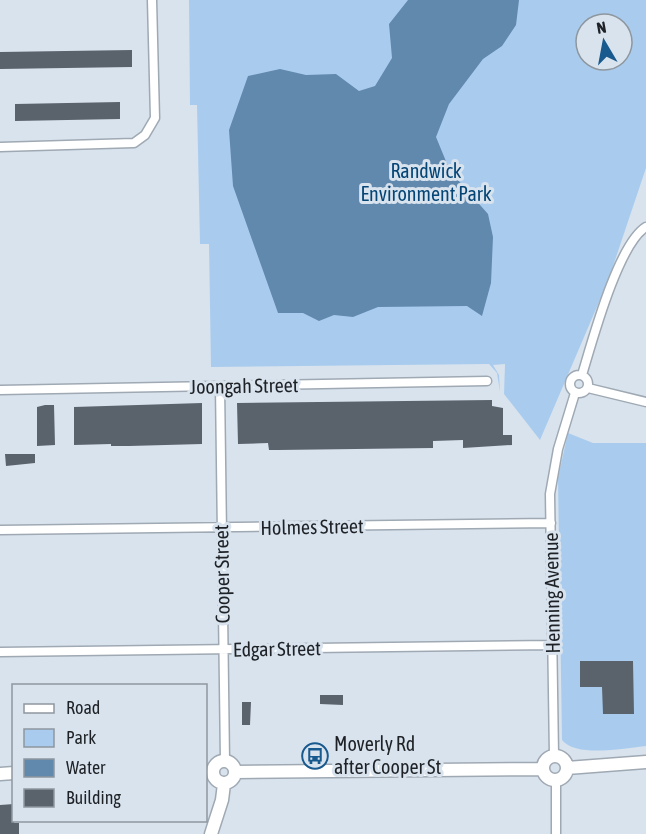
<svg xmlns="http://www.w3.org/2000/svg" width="646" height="834" font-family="'Asap Condensed',sans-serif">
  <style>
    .green { fill: #a9ccee; fill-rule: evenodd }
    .water { fill: #6188ad }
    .building { fill: #5a636c }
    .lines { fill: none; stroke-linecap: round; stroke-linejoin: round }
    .street-casing { stroke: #9fa9b3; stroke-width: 11 }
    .secondary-casing { stroke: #9fa9b3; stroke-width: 15 }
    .street { stroke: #fff; stroke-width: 8 }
    .secondary { stroke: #fff; stroke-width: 12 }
    .labels { text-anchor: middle; stroke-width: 6; stroke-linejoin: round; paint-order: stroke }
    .park-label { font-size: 20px; fill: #044576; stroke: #d9e3ee }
    .street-label { font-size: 20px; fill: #1e2226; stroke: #d9e3ee }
    .poi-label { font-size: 20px; fill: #1e2226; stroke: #d9e3ee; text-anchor: start }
  </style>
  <rect width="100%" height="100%" fill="#d9e3ee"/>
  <path class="green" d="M189,0h457v168l-38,113 -68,159 -36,-46 1,-30 -12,1 6,10 1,17 -3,-19 -8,-9 -278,3 -2,-123h-9l-3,-139h-7zM586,24h36v36h-36z
    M568,433l25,10h53v303c-21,2 -70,12 -84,-6l-4,-262z"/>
  <path class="water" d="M408,0h111l-3,25 -14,21 -19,13 -34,45 -13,33 14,34 38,43 5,23 -2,46 -9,33 -15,-10 -89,1 -25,10 -19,-2 -15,6 -16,-8h-25l-45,-127 -4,-56 19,-54 32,-7 26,6 30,-1 23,17 16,-5 17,-28 -3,-34z"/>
  <path class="building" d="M132,50v17l-132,2v-17z
    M120,102v17l-105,2v-17z
    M492,400v6l11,2v27h9v10l-49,3v-8l-30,1v7l-155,2h-9l-1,-7 -30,1 -1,-41z
    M202,403v41l-73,2h-18v-2l-37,1v-38z
    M45,405h9l1,40 -18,1v-39z
    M5,454h30v9l-29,3z
    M580,661h53l1,53h-31l-1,-27h-22z
    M320,695h23v10l-23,-1z
    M242,702h9l-1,23h-8z
    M14,804v19h5v11h-19v-29z"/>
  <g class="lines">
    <g class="street-casing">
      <path id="street" d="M0,147l134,-4 11,-8 10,-17 -3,-118
        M570 384a9 9 0 1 1 18 0a9 9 0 1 1-18 0Z
        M582,375c10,-33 36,-131 64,-148
        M220,386l5,375
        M588,388l58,14
        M0,390l487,-9
        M0,530l551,-7
        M0,652l554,-7
        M554,756l-4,-262 8,-45 17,-56
        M556,780v54"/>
    </g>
    <g class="secondary-casing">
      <path id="secondary" d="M543 768a12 12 0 1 1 24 0a12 12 0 1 1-24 0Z
        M213 772a11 11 0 1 1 22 0a11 11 0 1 1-22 0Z
        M567,768l79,-6
        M235,772l308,-3
        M0,774l14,-1
        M211,834l11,-34 2,-16"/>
    </g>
    <use href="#street" class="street"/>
    <use href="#secondary" class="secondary"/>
  </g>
  <defs>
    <g id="bus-ring" transform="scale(1.35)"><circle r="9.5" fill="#d9e3ee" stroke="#18598e" stroke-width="1.5"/><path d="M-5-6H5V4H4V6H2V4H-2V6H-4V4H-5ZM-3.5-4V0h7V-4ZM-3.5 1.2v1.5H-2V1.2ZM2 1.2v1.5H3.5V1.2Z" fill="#18598e"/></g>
  </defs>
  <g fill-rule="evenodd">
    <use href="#bus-ring" x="315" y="756"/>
  </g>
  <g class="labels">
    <g class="park-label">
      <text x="426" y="178">Randwick<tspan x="426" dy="23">Environment Park</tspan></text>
    </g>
    <g class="street-label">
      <text transform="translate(244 386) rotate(-1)" y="7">Joongah Street</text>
      <text transform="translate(312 527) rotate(-1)" y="7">Holmes Street</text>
      <text transform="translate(222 574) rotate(-91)" y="7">Cooper Street</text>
      <text transform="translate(552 593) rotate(-91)" y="7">Henning Avenue</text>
      <text transform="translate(277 649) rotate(-1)" y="7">Edgar Street</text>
    </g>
    <g class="poi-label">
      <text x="334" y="751">Moverly Rd<tspan x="334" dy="23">after Cooper St</tspan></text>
    </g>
  </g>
  <rect x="12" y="684" width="195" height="138" fill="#d9e3ee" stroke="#8e969e" stroke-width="1.5"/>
  <rect x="24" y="704" width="30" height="9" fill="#ffffff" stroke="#8e969e" stroke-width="1.5"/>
  <text x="66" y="714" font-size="18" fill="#1e2226">Road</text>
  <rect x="24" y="729" width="30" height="18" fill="#a9ccee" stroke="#8e969e" stroke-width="1.5"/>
  <text x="66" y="744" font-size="18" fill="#1e2226">Park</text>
  <rect x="24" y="759" width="30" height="18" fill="#6188ad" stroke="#8e969e" stroke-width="1.5"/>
  <text x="66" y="774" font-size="18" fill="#1e2226">Water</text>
  <rect x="24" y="789" width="30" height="18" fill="#5a636c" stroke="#8e969e" stroke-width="1.5"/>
  <text x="66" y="804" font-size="18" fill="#1e2226">Building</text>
  <g transform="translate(604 42) rotate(350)"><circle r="28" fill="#d9e3ee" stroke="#8e969e" stroke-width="1.5"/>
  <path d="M0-4.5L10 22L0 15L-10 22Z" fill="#18598e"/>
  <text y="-9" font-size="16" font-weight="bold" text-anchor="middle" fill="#1e2226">N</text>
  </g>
</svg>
